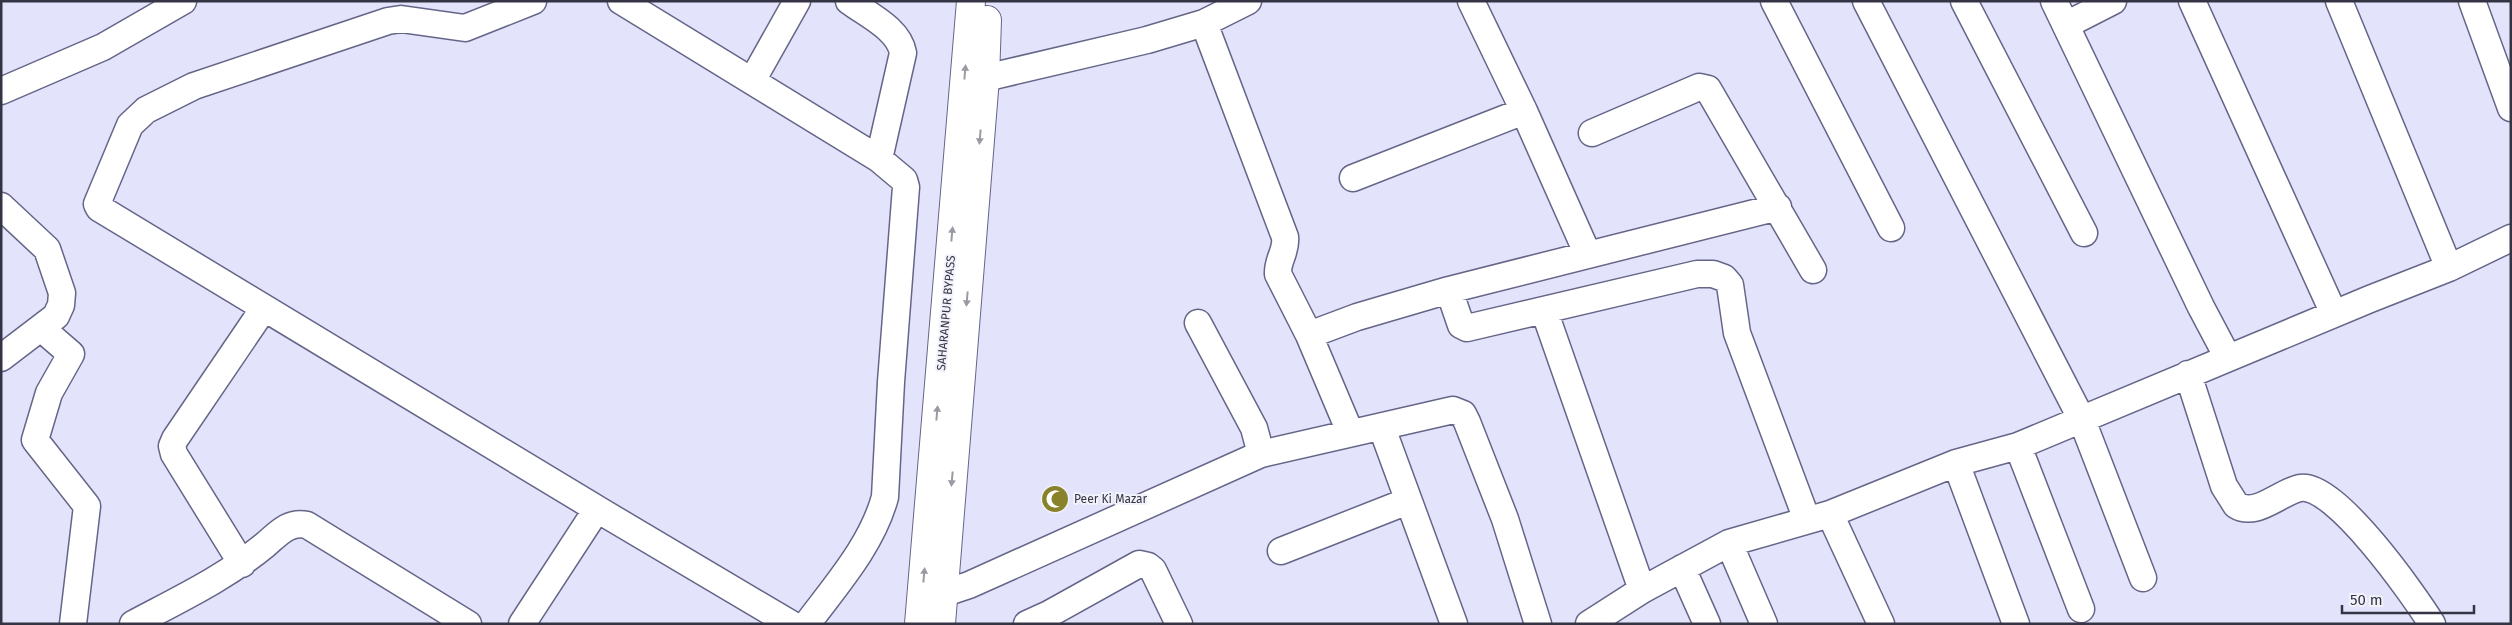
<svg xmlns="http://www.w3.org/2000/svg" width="2512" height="625" font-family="'Fira Sans',sans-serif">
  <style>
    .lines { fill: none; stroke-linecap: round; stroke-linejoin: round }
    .minor-casing { stroke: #656588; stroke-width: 29 }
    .major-casing { stroke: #656588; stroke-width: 30 }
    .minor { stroke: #fff; stroke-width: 26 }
    .major { stroke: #fff; stroke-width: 28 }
    .oneway { fill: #9a9aa2 }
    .labels { text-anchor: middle; stroke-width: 4; stroke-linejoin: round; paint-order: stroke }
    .street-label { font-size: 12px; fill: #343444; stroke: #f2f2fb }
    .poi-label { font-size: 12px; fill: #343444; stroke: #f2f2fb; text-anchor: start }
  </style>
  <rect width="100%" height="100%" fill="#e3e4fc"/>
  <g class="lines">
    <g class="minor-casing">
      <path id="minor" d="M621,1l258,158 25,21 2,7 -15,195 -6,115c-13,48 -49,88 -78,127
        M849,1c19,14 50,28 54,52l-24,106
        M1471,1l53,110 64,144
        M1774,1l117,227
        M1866,1l216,419 61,158
        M1964,1l120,232
        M2054,1l147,306 27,51
        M2192,1l142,313
        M2339,1l110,267
        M2472,1l39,107
        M1204,23l81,214c2,14 -8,23 -7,37l31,61 41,97
        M2066,25l47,-24
        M985,78l162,-38 57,-17 44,-22
        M752,81l45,-80
        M1,91l102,-44 80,-46
        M1592,133l107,-46 9,2 105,181
        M1353,178l171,-67
        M1,206l46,43 15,44 -1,12 -5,11 -55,42
        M1449,290l12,35 6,3 230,-54h16l11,4 6,7 7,48 70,187
        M1544,310l98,280
        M1198,323l56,105 7,26
        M41,328l30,26 -22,39 -14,47 52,66 -14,118
        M1309,335l48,-18 92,-27 329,-83
        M2188,374l36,112 12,19c20,13 44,-13 64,-17 34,-7 114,107 132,136
        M1382,428l72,196
        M2018,446l63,163
        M1956,463l60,161
        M597,509l194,115
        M1830,514l51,110
        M1729,543l35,81
        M1281,551l127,-50
        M242,564l-68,-110 -2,-8 3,-7 89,-131
        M1682,568l25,56
        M942,594l27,-9 292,-131 192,-44 10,4 4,8 38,97 33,105
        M133,624c45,-24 92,-46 132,-79 13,-11 23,-24 42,-20l161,99
        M522,624l75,-115 -498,-301 -2,-4 33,-79 16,-15 48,-24 194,-65 13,-2 64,9 68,-27
        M1027,624l22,-10 90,-50 9,2 5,4 26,54
        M1589,624l53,-34 87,-47 101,-29 126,-51 62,-17 352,-147 79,-31 62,-30"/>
    </g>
    <g class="major-casing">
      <path id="major" d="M919,624l52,-623
        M941,624l44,-546 2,-58"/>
    </g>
    <use href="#minor" class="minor"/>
    <use href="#major" class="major"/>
  </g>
  <defs><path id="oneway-solid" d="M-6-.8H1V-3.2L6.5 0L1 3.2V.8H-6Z" transform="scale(1.25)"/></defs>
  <g class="oneway">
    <use href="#oneway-solid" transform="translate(965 72) rotate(-85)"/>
    <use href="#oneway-solid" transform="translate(980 137) rotate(95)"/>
    <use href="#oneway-solid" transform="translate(952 234) rotate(-85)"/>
    <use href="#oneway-solid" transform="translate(967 299) rotate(95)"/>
    <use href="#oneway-solid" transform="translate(937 413) rotate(-85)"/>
    <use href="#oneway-solid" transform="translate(952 479) rotate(95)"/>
    <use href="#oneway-solid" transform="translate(924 575) rotate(-85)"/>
  </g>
  <defs>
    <g id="mosque-disc" transform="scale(1.4375)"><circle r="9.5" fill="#88822a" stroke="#f2f2fb"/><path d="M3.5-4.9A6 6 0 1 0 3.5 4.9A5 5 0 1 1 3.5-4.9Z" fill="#fff"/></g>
  </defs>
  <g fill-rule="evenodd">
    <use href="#mosque-disc" x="1055" y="499"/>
  </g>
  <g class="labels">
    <g class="street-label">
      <text transform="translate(946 313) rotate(-85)" y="4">SAHARANPUR BYPASS</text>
    </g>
    <g class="poi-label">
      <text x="1074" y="503">Peer Ki Mazar</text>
    </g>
  </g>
  <rect width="2512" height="625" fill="none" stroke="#343444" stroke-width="5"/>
  <path d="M2342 605v8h132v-8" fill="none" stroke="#343444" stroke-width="2.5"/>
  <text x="2350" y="605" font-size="15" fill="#343444" stroke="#f2f2fb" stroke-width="4" paint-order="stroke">50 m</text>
</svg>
